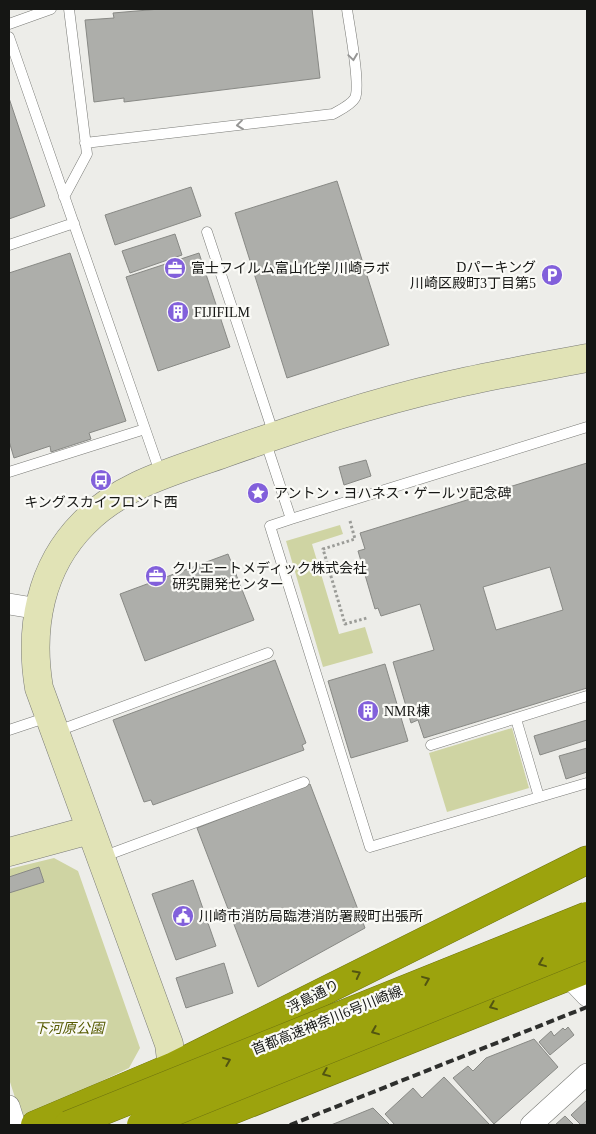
<svg xmlns="http://www.w3.org/2000/svg" width="596" height="1134" font-family="'Times New Roman','Noto Sans JP',serif">
  <style>
    .green { fill: #cfd4a3 }
    .building { fill: #adaeaa; stroke: #888985; fill-rule: evenodd }
    .lines { fill: none; stroke-linecap: round; stroke-linejoin: round }
    .lane-casing { stroke: #7a7b77; stroke-width: 11 }
    .street-casing { stroke: #7a7b77; stroke-width: 22 }
    .secondary-casing { stroke: #7a7b77; stroke-width: 29 }
    .highway-casing { stroke: #6d720f; stroke-width: 29 }
    .path { stroke: #9b9c98; stroke-width: 3; stroke-dasharray: 2.5 2.5; stroke-linecap: butt }
    .lane { stroke: #fff; stroke-width: 10 }
    .street { stroke: #fff; stroke-width: 21 }
    .secondary { stroke: #e1e3b6; stroke-width: 28 }
    .highway { stroke: #9ca30d; stroke-width: 28 }
    .rail { stroke: #2e2f2d; stroke-width: 4; stroke-dasharray: 8 4; stroke-linecap: butt }
    .highway-bridge-casing { stroke: #6d720f; stroke-width: 29; stroke-linecap: butt }
    .highway-bridge { stroke: #9ca30d; stroke-width: 28 }
    .oneway { stroke: #969695 }
    .oneway2 { stroke: #525511 }
    .labels { text-anchor: middle; stroke-width: 4.5; stroke-linejoin: round; paint-order: stroke }
    .poi-label { font-size: 14px; fill: #151614; stroke: #fafaf6; text-anchor: start }
    .street-label { font-size: 14px; fill: #151614; stroke: #fafaf6 }
    .park-label { font-size: 14px; font-style: italic; fill: #565a01; stroke: #fafaf6 }
  </style>
  <rect width="100%" height="100%" fill="#edede9"/>
  <path class="green" d="M340,525l3,9 -31,10 27,90 26,-7 8,26 -50,14 -37,-126z
    M512,728l17,60 -82,24 -18,-59z
    M54,858l24,13 62,177 -11,20 -107,51 -13,-40v-210z"/>
  <path class="building" d="M160,9h152l8,69 -196,24v-4l-30,4 -9,-82 29,-2 -1,-5z
    M9,98l36,108 -36,13z
    M337,181l52,164 -102,33 -52,-165z
    M191,187l10,29 -86,29 -10,-30z
    M175,234l7,21 -52,18 -8,-22z
    M70,253l56,168 -37,12 2,6 -40,13 -1,-6 -36,12 -5,-17v-168z
    M199,253l31,94 -72,24 -32,-94z
    M366,460l5,16 -27,9 -5,-18z
    M587,463v225l-163,50 -6,-18 -7,3 -18,-61 41,-12 -14,-46 -39,12 -3,-8 -3,1 -17,-58 7,-2 -5,-16zM550,567l13,43 -67,20 -13,-43z
    M228,554l26,66 -109,41 -25,-67z
    M275,660l31,83 -4,2 2,5 -151,55 -2,-5 -7,2 -31,-82z
    M385,664l23,77 -57,17 -23,-77z
    M587,720v20l-47,15 -6,-19z
    M587,748v24l-21,7 -7,-23z
    M310,784l55,144 -107,59 -61,-159z
    M39,867l5,15 -35,11v-16z
    M193,880l23,66 -40,14 -24,-66z
    M224,963l9,30 -47,15 -10,-30z
    M568,1027l6,8 -24,20 -11,-13 12,-11 3,5 9,-8 2,2z
    M534,1039l24,28 -64,57 -41,-46 15,-12 5,5 13,-13z
    M444,1077l46,48h-95l-10,-11 28,-26 9,10z
    M587,1100v25h-6l-10,-10z
    M373,1108l17,17h-59z
    M565,1116l9,9h-19z"/>
  <g class="lines">
    <g class="lane-casing">
      <path id="lane" d="M9,24l42,-15
        M9,37l152,438
        M85,143l248,-29c7,-4 18,-9 22,-16 6,-13 -6,-73 -8,-89
        M64,197l23,-43 -18,-145
        M207,232l67,203
        M9,245l65,-22
        M265,440l26,79 296,-92
        M9,472l136,-43
        M291,519l-21,7 100,321 217,-64
        M516,719l23,78
        M9,730l39,-13
        M55,732l213,-79
        M431,745l156,-49
        M102,857l202,-75"/>
    </g>
    <g class="street-casing">
      <path id="street" d="M9,604l30,5
        M568,976l19,20
        M9,1106l6,19
        M531,1125l56,-51"/>
    </g>
    <g class="secondary-casing">
      <path id="secondary" d="M9,852l81,-22
        M180,1087l-8,-20 -3,-23 -130,-356c-10,-60 1,-121 45,-165 38,-39 91,-52 141,-70 72,-25 146,-50 221,-67 47,-11 94,-19 141,-28"/>
    </g>
    <g class="highway-casing">
      <path id="highway" d="M35,1125l137,-58 415,-207
        M195,1125l392,-156"/>
    </g>
    <path class="path" d="M350,521l5,18 -32,10 22,75 22,-6"/>
    <use href="#lane" class="lane"/>
    <use href="#street" class="street"/>
    <use href="#secondary" class="secondary"/>
    <use href="#highway" class="highway"/>
    <path class="rail" d="M290,1125l297,-118"/>
    <g class="highway-bridge-casing">
      <path id="highway-bridge" d="M68,1125l519,-209
        M141,1125l446,-180"/>
    </g>
    <use href="#highway-bridge" class="highway-bridge"/>
  </g>
  <defs><path id="oneway-chevron" d="M-2-3.5L2.5 0L-2 3.5" fill="none" stroke-width="1.6" stroke-linecap="round" stroke-linejoin="round" transform="scale(1.25)"/></defs>
  <g class="oneway">
    <use href="#oneway-chevron" transform="translate(353 57) rotate(82)"/>
    <use href="#oneway-chevron" transform="translate(240 125) rotate(173)"/>
  </g>
  <g class="oneway2">
    <use href="#oneway-chevron" transform="translate(542 963) rotate(158)"/>
    <use href="#oneway-chevron" transform="translate(357 974) rotate(-27)"/>
    <use href="#oneway-chevron" transform="translate(426 980) rotate(-22)"/>
    <use href="#oneway-chevron" transform="translate(493 1006) rotate(158)"/>
    <use href="#oneway-chevron" transform="translate(375 1031) rotate(158)"/>
    <use href="#oneway-chevron" transform="translate(227 1061) rotate(-22)"/>
    <use href="#oneway-chevron" transform="translate(326 1073) rotate(158)"/>
  </g>
  <defs>
    <g id="office-disc" transform="scale(1.125)"><circle r="9.5" fill="#8260db" stroke="#fafaf6"/><path d="M-6-3h4V-5.5h4V-3h4V5H-6ZM-1-4.5V-3h2v-1.5ZM-6 0V1H6V0Z" fill="#fff"/></g>
    <g id="parking-disc" transform="scale(1.125)"><circle r="9.5" fill="#8260db" stroke="#fafaf6"/><path d="M-3.5-5.5H1a3.5 3.5 0 0 1 0 7H-1V5.5H-3.5ZM-1-3.4V-.6H.8a1.4 1.4 0 0 0 0-2.8Z" fill="#fff"/></g>
    <g id="building-disc" transform="scale(1.125)"><circle r="9.5" fill="#8260db" stroke="#fafaf6"/><path d="M-4-6H4V6H1V3H-1V6H-4ZM-2.5-4.3h1.7v1.8h-1.7ZM.8-4.3h1.7v1.8H.8ZM-2.5-1h1.7V.8h-1.7ZM.8-1h1.7V.8H.8Z" fill="#fff"/></g>
    <g id="bus-disc" transform="scale(1.125)"><circle r="9.5" fill="#8260db" stroke="#fafaf6"/><path d="M-5-6H5V4H4V6H2V4H-2V6H-4V4H-5ZM-3.5-4V0h7V-4ZM-3.5 1.2v1.5H-2V1.2ZM2 1.2v1.5H3.5V1.2Z" fill="#fff"/></g>
    <g id="sight-disc" transform="scale(1.125)"><circle r="9.5" fill="#8260db" stroke="#fafaf6"/><path d="M0-6L1.8-2.2L6-1.7L2.9 1.2L3.7 5.4L0 3.3L-3.7 5.4L-2.9 1.2L-6-1.7L-1.8-2.2Z" fill="#fff"/></g>
    <g id="civic-disc" transform="scale(1.125)"><circle r="9.5" fill="#8260db" stroke="#fafaf6"/><path d="M-.6-6.5H3V-4.5H.6V-3L4-1V1h2V6H-6V1h2V-1L-.6-3ZM-1.2 2.5V6h2.4V2.5Z" fill="#fff"/></g>
  </defs>
  <g fill-rule="evenodd">
    <use href="#office-disc" x="175" y="268"/>
    <use href="#parking-disc" x="552" y="275"/>
    <use href="#building-disc" x="178" y="312"/>
    <use href="#bus-disc" x="101" y="480"/>
    <use href="#sight-disc" x="258" y="493"/>
    <use href="#office-disc" x="156" y="576"/>
    <use href="#building-disc" x="368" y="711"/>
    <use href="#civic-disc" x="183" y="916"/>
  </g>
  <g class="labels">
    <g class="poi-label">
      <text x="536" y="272" text-anchor="end">Dパーキング<tspan x="536" dy="16">川崎区殿町3丁目第5</tspan></text>
      <text x="191" y="273">富士フイルム富山化学 川崎ラボ</text>
      <text x="194" y="317">FIJIFILM</text>
      <text x="274" y="498">アントン・ヨハネス・ゲールツ記念碑</text>
      <text x="101" y="507" text-anchor="middle">キングスカイフロント西</text>
      <text x="172" y="573">クリエートメディック株式会社<tspan x="172" dy="16">研究開発センター</tspan></text>
      <text x="384" y="716">NMR棟</text>
      <text x="199" y="921">川崎市消防局臨港消防署殿町出張所</text>
    </g>
    <g class="street-label">
      <text transform="translate(313 996) rotate(-27)" y="5">浮島通り</text>
      <text transform="translate(327 1020) rotate(-22)" y="5">首都高速神奈川6号川崎線</text>
    </g>
    <g class="park-label">
      <text x="69" y="1033">下河原公園</text>
    </g>
  </g>
  <rect width="596" height="1134" fill="none" stroke="#151614" stroke-width="20"/>
</svg>
